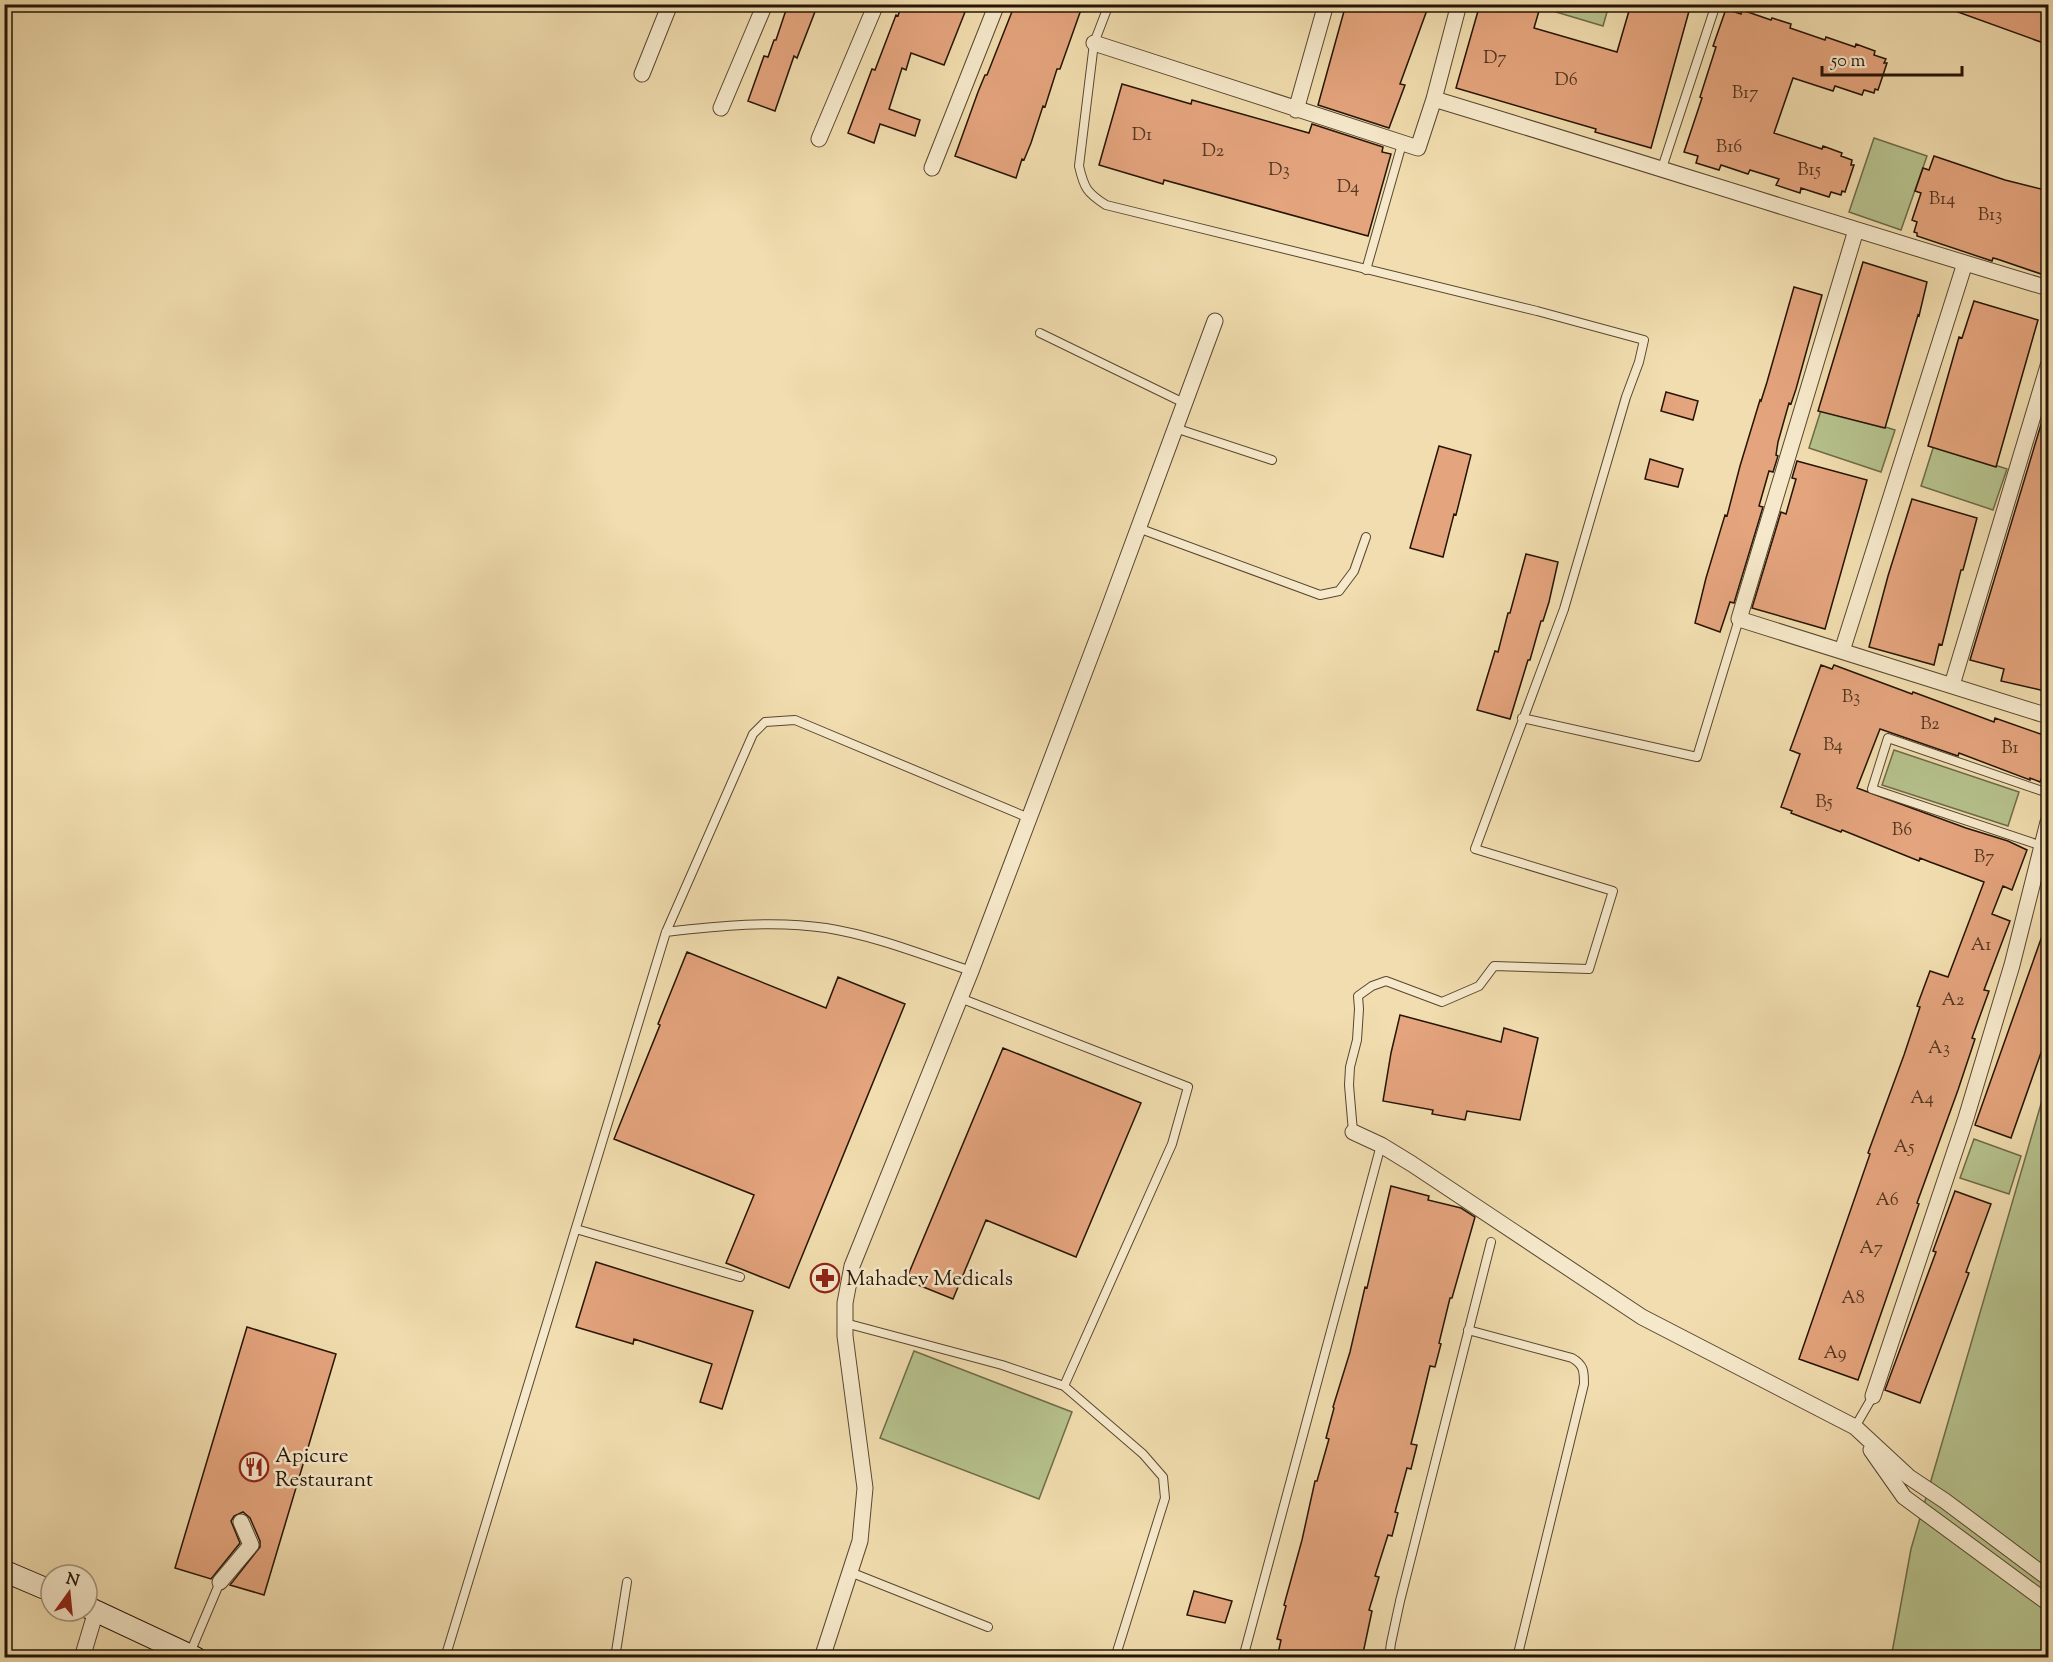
<svg xmlns="http://www.w3.org/2000/svg" width="2053" height="1662" font-family="'Sorts Mill Goudy',serif">
  <style>
    .green { fill: #b6c28d; stroke: #6e6b49; stroke-width: 1.5 }
    .building { fill: #e4a47d; stroke: #251405; stroke-width: 1.5 }
    .lines { fill: none; stroke-linecap: round; stroke-linejoin: round }
    .lane-casing { stroke: #584630; stroke-width: 10 }
    .street-casing { stroke: #584630; stroke-width: 17 }
    .secondary-casing { stroke: #251405; stroke-width: 23 }
    .lane { stroke: #f6e9cb; stroke-width: 8 }
    .street { stroke: #f6e9cb; stroke-width: 15 }
    .secondary { stroke: #f6e9cb; stroke-width: 21 }
    .labels { text-anchor: middle; stroke-width: 5; stroke-linejoin: round; paint-order: stroke }
    .number-label { font-size: 18px; fill: #553823 }
    .poi-label { font-size: 21px; fill: #251405; stroke: #f6e9cb; text-anchor: start }
  </style>
  <rect width="100%" height="100%" fill="#f1ddaf"/>
  <filter id="stains"><feTurbulence type="fractalNoise" baseFrequency=".00333" numOctaves="4"/><feColorMatrix values="0 0 0 0 .2 0 0 0 0 .09 0 0 0 0 .02 0 0 0 .5 -.17"/></filter>
  <radialGradient id="worn" r=".72"><stop offset=".6" stop-color="#630" stop-opacity="0"/><stop offset="1" stop-color="#630" stop-opacity=".3"/></radialGradient>
  <path class="green" d="M1558,5v-1l51,1 -6,21 -47,-14z
    M1874,138l53,18 -26,74 -52,-18z
    M1822,407l73,23 -14,42 -72,-24z
    M1934,445l73,24 -14,41 -72,-24z
    M1894,750l125,42 -11,34 -126,-41z
    M2048,1080v577l-157,1 20,-109z
    M1974,1139l47,17 -12,38 -49,-16z
    M914,1351l158,61 -33,87 -159,-61z"/>
  <path class="building" d="M788,4h30l-21,54 -3,-2 -19,55 -27,-10 16,-45 4,1 6,-17h2z
    M902,4h40l23,8 -21,53 -33,-12 -5,17 -4,-2 -13,41 31,11 -5,16 -35,-12 -6,19 -26,-10 24,-64 3,1 21,-55 2,1z
    M1015,4h68l-23,65h-3l-12,38 -2,-1 -12,37 -7,17 -2,-1 -6,19 -61,-22 23,-64 7,-17h2z
    M1346,4h78l-2,5 5,1 -27,74 5,1 -16,43 -71,-23z
    M1480,4h61l-7,24 83,24 14,-48h60l-40,144 -56,-16 1,-3 -140,-41z
    M1944,4h85l20,8v33l-105,-38z
    M1726,9l15,5 1,-4 29,10 1,-2 19,6 -1,4 35,12 1,-3 29,10 1,-3 19,7 -1,4 12,4 -2,4h3l-9,27 -3,-1 -1,4 -10,-3 -2,5 -27,-9 -2,5 -40,-13 -19,55 48,16 1,-3 19,7 -1,3 11,4 -1,5h3l-9,27 -3,-1 -1,4 -10,-3 -2,5 -28,-9 -1,5 -24,-8 3,-6 -29,-9 -2,4 -27,-9 -2,5 -23,-7 2,-7 -14,-4 18,-54 -2,-1 16,-50 -3,-1z
    M1122,84l69,20 1,-4 117,33 3,-9 71,23 -1,5 9,2 -23,82 -204,-56 -1,4 -64,-19z
    M1934,156l71,24 44,11v82l-4,-1 -1,3 -47,-16 -4,-1 -1,3 -75,-25v-3l-3,-1 3,-10 -5,-2 9,-27 -6,-2 8,-23 6,2z
    M1863,262l64,20 -8,34 -1,-1 -33,113 -67,-17z
    M1794,287l28,8 -26,94 -5,15 -2,-1 -11,39 -2,13 2,1 -5,16 -4,-1 -10,35 4,1 -29,96 -4,-1 -10,30 -25,-9 11,-45 19,-63 2,1 13,-50 20,-66 1,1 6,-19z
    M1974,301l64,19 -42,147 -68,-21 31,-109 3,1z
    M1666,392l32,9 -5,19 -32,-9z
    M2046,408l3,1v283l-48,-11 3,-12 -34,-9z
    M1439,446l32,9 -15,60 -2,-1 -11,43 -33,-9z
    M1650,459l33,10 -5,18 -33,-8z
    M1797,461l70,19 -42,149 -73,-21 29,-96 5,2 10,-35 -4,-1z
    M1912,499l65,19 -14,52h-2l-19,75 -3,-1 -5,21 -65,-18 19,-71z
    M1526,554l32,8 -9,40 -6,19h-2l-11,39h-2l-18,59 -33,-9 18,-59 3,1 10,-39h2z
    M1821,665l11,4 2,-4 78,29 1,-2 81,30 1,-4 54,19v23l-9,22 -10,-4v2l-71,-27 -1,3 -78,-27 -23,59 109,40 42,13 19,9 -15,40 -9,-4 -11,28 18,7 -26,69 5,1 -17,47 3,1 -17,51 -41,113 2,1 -61,176 -59,-21 71,-205 -2,-1 36,-98 16,-48 -3,-1 13,-35 18,6 36,-95 -54,-20 -10,-4 -1,3 -77,-31 -1,2 -50,-19 1,-2 -11,-4 19,-53 -10,-4z
    M2047,922h2v108l-38,108 -36,-13z
    M687,952l139,56 12,-31 67,27 -116,284 -63,-25 28,-68 -140,-56 46,-114 -2,-1z
    M1400,1015l101,27 3,-14 34,10 -18,82 -53,-9 -2,9 -33,-6 1,-4 -50,-9 8,-48z
    M1003,1048l138,55 -65,154 -90,-37 -33,79 -47,-19z
    M1391,1186l38,10 -1,4 33,8 14,9 -23,81h-2l-11,45 2,1 -6,23 -5,-1 -11,46 -8,32 6,1 -6,24 -4,-1 -12,44 3,1 -6,23 -4,-1 -13,41 4,1 -10,33 3,1 -10,47h-85l4,-18 -4,-1 9,-33 -2,-1 18,-65 13,-59h2l12,-42 -3,-1 8,-30 -1,-1 17,-55 15,-65 2,1z
    M1955,1191l36,13 -25,68 3,1 -49,130 -35,-13 51,-138 -3,-1z
    M596,1262l157,49 -31,98 -22,-7 12,-38 -78,-25 -1,5 -57,-17z
    M247,1327l89,27 -72,241 -34,-10 30,-38v-6l-10,-23 -7,-6 -9,4 -3,5 9,22 -29,36 -36,-11z
    M1194,1591l38,10 -7,22 -38,-8z"/>
  <g class="lines">
    <g class="lane-casing">
      <path id="lane" d="M1109,4l-15,39 -15,123c5,22 8,27 27,39l431,106 107,29 -5,22 -13,35 -62,212 -89,240 138,42 -24,78 -95,-3 -15,20 -37,16 -56,-21 -14,5 -14,10 1,13 -2,31 -7,27 -1,18 4,47
        M1662,168l54,-164
        M1366,270l36,-126
        M1040,333l144,70
        M1175,428l97,32
        M1138,528l182,67 19,-4 15,-20 12,-34
        M1522,718l175,39 42,-138
        M2042,846l-170,-57 16,-51 160,55
        M666,932c51,-6 108,-12 160,-4 50,8 97,27 145,43
        M960,998l228,89 -16,57 -108,242
        M576,1229l164,48
        M845,1323l157,42 62,21 79,68 20,23 2,21 -50,160
        M1468,1330l104,28c12,7 12,13 12,26l-67,274
        M1855,1427l18,-31
        M850,1572l138,55
        M190,1653l30,-71
        M445,1658l221,-726 87,-198 12,-12 30,-2 234,98
        M615,1658l12,-76
        M1243,1658l138,-513
        M1389,1658l2,-15 9,-42 91,-359"/>
    </g>
    <g class="street-casing">
      <path id="street" d="M1094,43l324,105 16,-49 25,-95
        M642,74l28,-70
        M1434,99c205,62 409,128 614,189
        M721,108l44,-104
        M1296,110l30,-106
        M819,139l57,-135
        M932,168l65,-164
        M1856,230l-117,389 309,97
        M1842,651l123,-388
        M1952,685l96,-319
        M1353,1132l28,13 31,19 230,153 213,110 54,50 36,24 103,77
        M1873,1396l93,-278 46,-153 36,-143
        M1871,1450l33,47 144,106
        M220,1582l31,-37 -10,-23
        M82,1658l14,-47
        M822,1658l38,-117 5,-53 -20,-152v-33l7,-37 119,-295 136,-358 108,-292"/>
    </g>
    <g class="secondary-casing">
      <path id="secondary" d="M4,1571l47,20
        M87,1607l109,51"/>
    </g>
    <use href="#lane" class="lane"/>
    <use href="#street" class="street"/>
    <use href="#secondary" class="secondary"/>
  </g>
  <defs>
    <g id="pharmacy-ring" transform="scale(1.5)"><circle r="9.5" fill="#f6e9cb" stroke="#8f2418" stroke-width="1.5"/><path d="M-2-6h4v4h4v4h-4v4h-4v-4h-4v-4h4Z" fill="#8f2418"/></g>
    <g id="restaurant-ring" transform="scale(1.5)"><circle r="9.5" fill="#f6e9cb" stroke="#8f2418" stroke-width="1.5"/><path d="M-5-6h1v4h1v-4h1v4h1v-4h1v5L-1.5 .5V6h-2V.5L-5-1ZM5-6V6H3V1.5H1.5Q1.5-4 5-6Z" fill="#8f2418"/></g>
  </defs>
  <g fill-rule="evenodd">
    <use href="#pharmacy-ring" x="825" y="1278"/>
    <use href="#restaurant-ring" x="254" y="1467"/>
  </g>
  <g class="labels">
    <g class="number-label">
      <text x="1495" y="63">D7</text>
      <text x="1566" y="85">D6</text>
      <text x="1745" y="98">B17</text>
      <text x="1142" y="140">D1</text>
      <text x="1729" y="152">B16</text>
      <text x="1213" y="156">D2</text>
      <text x="1279" y="175">D3</text>
      <text x="1809" y="175">B15</text>
      <text x="1348" y="192">D4</text>
      <text x="1942" y="204">B14</text>
      <text x="1990" y="220">B13</text>
      <text x="1851" y="702">B3</text>
      <text x="1930" y="729">B2</text>
      <text x="1833" y="750">B4</text>
      <text x="2010" y="753">B1</text>
      <text x="1824" y="807">B5</text>
      <text x="1902" y="835">B6</text>
      <text x="1984" y="862">B7</text>
      <text x="1981" y="950">A1</text>
      <text x="1953" y="1005">A2</text>
      <text x="1939" y="1053">A3</text>
      <text x="1922" y="1103">A4</text>
      <text x="1904" y="1152">A5</text>
      <text x="1887" y="1205">A6</text>
      <text x="1871" y="1253">A7</text>
      <text x="1853" y="1303">A8</text>
      <text x="1835" y="1358">A9</text>
    </g>
    <g class="poi-label">
      <text x="846" y="1285">Mahadev Medicals</text>
      <text x="275" y="1462">Apicure<tspan x="275" dy="24">Restaurant</tspan></text>
    </g>
  </g>
  <rect width="2053" height="1662" fill="none" stroke="#f1ddaf" stroke-width="24"/>
  <rect x="6" y="6" width="2041" height="1650" fill="none" stroke="#251405" stroke-width="3"/>
  <rect x="12" y="12" width="2029" height="1638" fill="none" stroke="#251405" stroke-width="1.5"/>
  <g transform="translate(69 1593) rotate(15)"><circle r="28" fill="#f6e9cb" stroke="#a2947c" stroke-width="1.5"/>
  <path d="M0-4.5L10 22L0 15L-10 22Z" fill="#8f2418"/>
  <text y="-9" font-size="16" font-weight="bold" text-anchor="middle" fill="#251405">N</text>
  </g>
  <path d="M1822 66v9h140v-9" fill="none" stroke="#251405" stroke-width="3"/>
  <text x="1831" y="66" font-size="18" fill="#251405" stroke="#f6e9cb" stroke-width="4.5" paint-order="stroke">50 m</text>
  <rect width="100%" height="100%" filter="url(#stains)"/>
  <rect width="100%" height="100%" fill="url(#worn)"/>
</svg>
